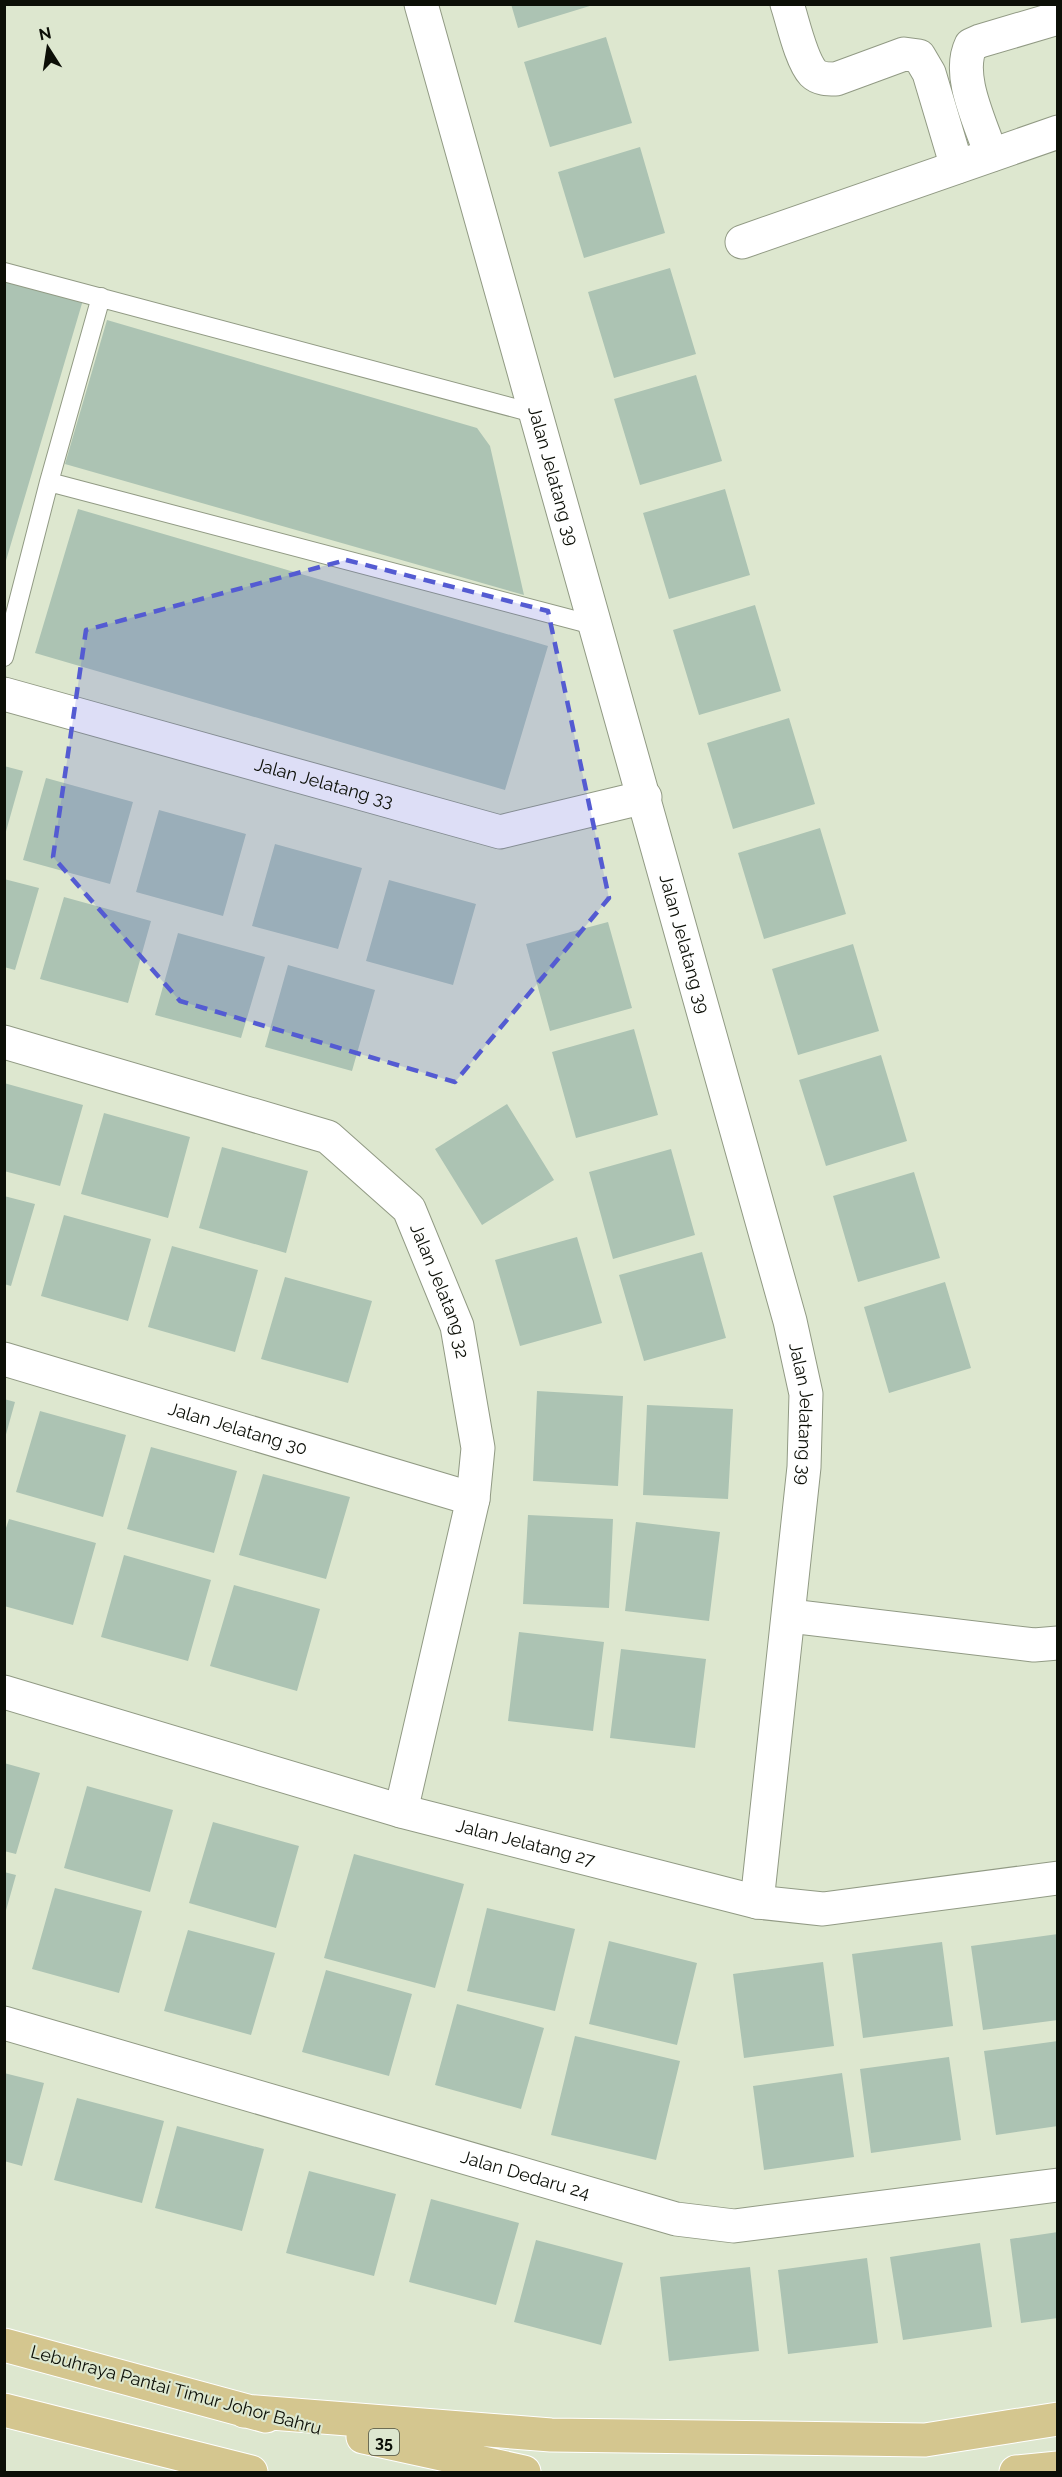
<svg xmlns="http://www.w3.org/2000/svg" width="1062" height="2477" font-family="Raleway,sans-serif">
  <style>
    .building { fill: #acc3b3 }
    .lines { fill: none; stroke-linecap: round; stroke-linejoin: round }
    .service-casing { stroke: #919a84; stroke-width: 20 }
    .minor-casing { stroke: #919a84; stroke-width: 35 }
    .trunk-casing { stroke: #fff; stroke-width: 35 }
    .service { stroke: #fff; stroke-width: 18 }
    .minor { stroke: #fff; stroke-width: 33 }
    .trunk { stroke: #d4c68f; stroke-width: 33 }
    .marked { fill: #545bd2; fill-opacity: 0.2; stroke: #545bd2; stroke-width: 4.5; stroke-dasharray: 12 8; stroke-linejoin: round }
    .labels { text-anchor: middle; stroke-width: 4.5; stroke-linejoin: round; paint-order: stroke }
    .shield { fill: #dde7cf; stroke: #4b5043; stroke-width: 1.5 }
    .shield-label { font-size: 16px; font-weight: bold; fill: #0c0f07 }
    .street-label { font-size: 18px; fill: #0c0f07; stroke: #dde7cf }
  </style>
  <rect width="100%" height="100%" fill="#dde7cf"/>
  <path class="building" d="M511,4h81l1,1 -75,23z
    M606,37l26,86 -82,24 -26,-85z
    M640,147l25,86 -81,25 -26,-86z
    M670,268l26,86 -82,24 -26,-86z
    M4,277l79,23 -78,264h-1z
    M107,320l370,108 13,18 34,149 -459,-131z
    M696,375l26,86 -82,24 -26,-86z
    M725,489l25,86 -81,24 -26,-86z
    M78,509l470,137 -43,144 -470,-137z
    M755,605l26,86 -82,24 -26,-85z
    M789,718l26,86 -82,25 -26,-86z
    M4,766l19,5 -18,64h-1z
    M46,778l87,24 -23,82 -87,-24z
    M159,810l87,24 -23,82 -87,-24z
    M820,828l26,86 -82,25 -26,-86z
    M275,844l87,24 -24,81 -86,-23z
    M4,879l35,9 -24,82 -11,-3z
    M389,880l87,24 -23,81 -87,-24z
    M64,897l87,24 -23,82 -88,-24z
    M608,922l24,86 -82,23 -24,-87z
    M178,933l87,24 -24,81 -86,-23z
    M853,944l26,87 -81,24 -26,-86z
    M288,965l87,25 -23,81 -87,-24z
    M634,1029l24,86 -82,23 -24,-86z
    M881,1055l26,86 -81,25 -27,-86z
    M4,1083l79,22 -23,81 -56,-15z
    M507,1104l47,76 -72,45 -47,-76z
    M104,1113l86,24 -22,81 -87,-24z
    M222,1147l86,24 -22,82 -87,-25z
    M671,1149l24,86 -82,24 -24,-87z
    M914,1172l26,86 -82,24 -25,-86z
    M4,1196l31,8 -24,82 -7,-2z
    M64,1215l87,24 -23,82 -87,-25z
    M577,1237l25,86 -82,23 -25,-86z
    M172,1246l86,24 -23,82 -87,-25z
    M702,1252l24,86 -82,23 -25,-86z
    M285,1277l87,24 -24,82 -87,-24z
    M945,1282l26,86 -82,25 -25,-86z
    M537,1391l86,5 -5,90 -85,-5z
    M4,1399l11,3 -10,36h-1z
    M647,1405l86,4 -5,90 -85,-4z
    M40,1411l86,24 -23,82 -87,-25z
    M151,1447l86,24 -23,82 -87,-24z
    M263,1474l87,23 -24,82 -87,-24z
    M528,1515l85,4 -4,89 -86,-4z
    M9,1519l87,24 -23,82 -69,-19v-72z
    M636,1522l84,10 -11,89 -84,-10z
    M124,1555l87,25 -23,81 -87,-24z
    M234,1585l86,24 -23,82 -87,-25z
    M519,1632l85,10 -11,89 -85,-10z
    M621,1649l85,10 -11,89 -85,-10z
    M4,1763l36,10 -24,81 -12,-3z
    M87,1786l86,24 -23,82 -86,-24z
    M213,1822l86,24 -23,82 -87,-25z
    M354,1854l110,30 -29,104 -111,-30z
    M4,1872l12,3 -11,39h-1z
    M55,1888l87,23 -23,82 -87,-24z
    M487,1908l88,21 -20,82 -88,-20z
    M188,1930l87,23 -24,82 -87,-24z
    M1058,1934v86l-75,10 -12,-84z
    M609,1941l88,22 -20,82 -88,-21z
    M942,1942l11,84 -90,12 -11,-84z
    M823,1962l11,84 -90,12 -11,-84z
    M326,1970l86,24 -23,82 -87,-24z
    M457,2004l87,24 -23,81 -86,-24z
    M575,2036l105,25 -24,99 -105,-25z
    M1058,2041v85l-62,9 -12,-84z
    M949,2057l12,83 -90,13 -11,-84z
    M4,2073l40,10 -22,83 -18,-5z
    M842,2073l12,84 -90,13 -11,-84z
    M77,2098l87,23 -22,82 -88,-23z
    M177,2126l87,23 -22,82 -87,-23z
    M309,2171l87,23 -22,82 -88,-23z
    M431,2199l88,24 -23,82 -87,-23z
    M1058,2232v86l-37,5 -11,-84z
    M536,2240l87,23 -22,82 -87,-23z
    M980,2243l12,84 -89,13 -13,-83z
    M867,2258l11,85 -90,11 -10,-84z
    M750,2267l9,84 -90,10 -9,-84z"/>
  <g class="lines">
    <g class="service-casing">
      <path id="service" d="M4,272l533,142
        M49,482l548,144
        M4,657l45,-175 52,-185"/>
    </g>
    <g class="minor-casing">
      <g id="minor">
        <path id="s1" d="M421,4l369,1317 16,73 -2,73 -47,435"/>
        <path d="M787,4c6,18 14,56 26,69 6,6 15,6 23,6l68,-25 15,2 10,17 28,94"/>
        <path d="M991,155c-10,-32 -35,-79 -20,-110l9,-4 78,-23"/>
        <path d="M742,242l316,-110"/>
        <path id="s2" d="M4,694l496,138 145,-35"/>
        <path id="s3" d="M4,1042l324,95 81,72 48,117 21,122 -5,51 -72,312"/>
        <path id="s4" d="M4,1359l469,140"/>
        <path d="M790,1616l244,29 24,-2"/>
        <path id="s5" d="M4,1692l397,119 356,91 66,7 235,-31"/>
        <path id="s6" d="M4,2023l672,196 58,7 324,-41"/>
      </g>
    </g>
    <g class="trunk-casing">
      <path id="trunk" d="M4,2345l262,71
        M4,2410l247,62
        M244,2411l307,24 374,5 133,-21
        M363,2437l161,35
        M1016,2472l42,-4"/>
    </g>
    <use href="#service" class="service"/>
    <use href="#minor" class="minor"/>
    <use href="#trunk" class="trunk"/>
  </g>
  <path class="marked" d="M346,560l202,51 61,287 -154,184 -275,-81 -127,-144 33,-227z"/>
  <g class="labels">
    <rect class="shield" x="369" y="2429" width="30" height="26" rx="4.5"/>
    <g class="shield-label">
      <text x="384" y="2448">35</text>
    </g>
    <g class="street-label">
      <text dy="6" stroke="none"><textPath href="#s1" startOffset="490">Jalan Jelatang 39</textPath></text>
      <text dy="6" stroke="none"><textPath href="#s2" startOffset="332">Jalan Jelatang 33</textPath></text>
      <text dy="6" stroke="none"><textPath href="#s1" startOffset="976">Jalan Jelatang 39</textPath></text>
      <text dy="6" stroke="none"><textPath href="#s3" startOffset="534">Jalan Jelatang 32</textPath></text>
      <text dy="6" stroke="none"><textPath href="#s1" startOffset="1462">Jalan Jelatang 39</textPath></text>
      <text dy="6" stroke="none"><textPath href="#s4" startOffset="244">Jalan Jelatang 30</textPath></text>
      <text dy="6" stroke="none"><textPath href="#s5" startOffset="543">Jalan Jelatang 27</textPath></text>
      <text dy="6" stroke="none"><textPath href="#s6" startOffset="543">Jalan Dedaru 24</textPath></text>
      <text transform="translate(176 2390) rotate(15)" y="6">Lebuhraya Pantai Timur Johor Bahru</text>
    </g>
  </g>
  <rect width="1062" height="2477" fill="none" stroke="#0c0f07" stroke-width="12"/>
  <g transform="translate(48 48) rotate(348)" stroke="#dde7cf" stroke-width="4.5" paint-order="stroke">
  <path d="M0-4.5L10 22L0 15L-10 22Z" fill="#0c0f07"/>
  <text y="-9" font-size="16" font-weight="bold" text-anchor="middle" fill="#0c0f07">N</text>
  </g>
</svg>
